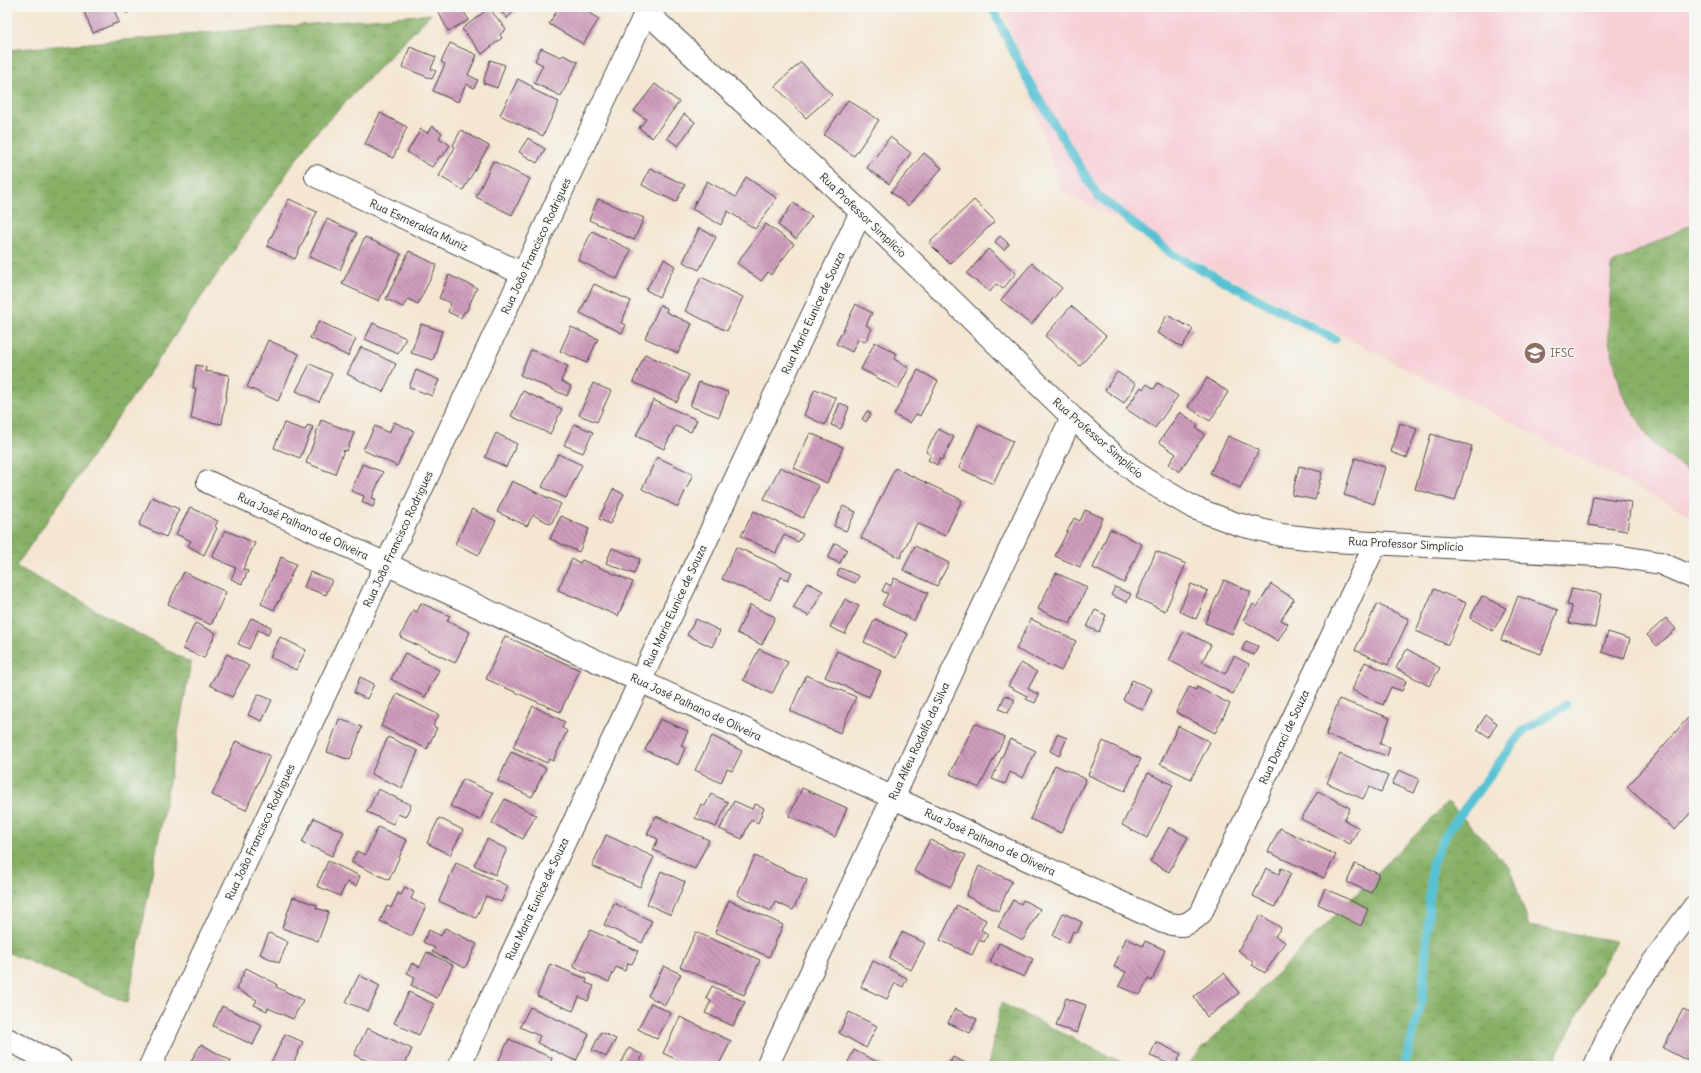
<svg xmlns="http://www.w3.org/2000/svg" width="1701" height="1073" font-family="Delius,sans-serif">
  <style>
    .built { fill: #f7cfd5 }
    .forest { fill: url(#forest-crowns); stroke: #596e48 }
    .lines { fill: none; stroke-linecap: round; stroke-linejoin: round }
    .stream { stroke: #59c2d4; stroke-width: 9 }
    .building { fill: url(#building-back-hatch) }
    .minor-casing { stroke: #494744; stroke-width: 24 }
    .tertiary-casing { stroke: #494744; stroke-width: 24 }
    .minor { stroke: #fff; stroke-width: 22 }
    .tertiary { stroke: #fff; stroke-width: 22 }
    .labels { text-anchor: middle; stroke-width: 3; stroke-linejoin: round; paint-order: stroke }
    .street-label { font-size: 11px; fill: #2b2b2b; stroke: #f6f6f2 }
    .education-label { font-size: 11px; fill: #785e54; stroke: #f6f6f2; text-anchor: start }
  </style>
  <defs>
    <pattern id="forest-crowns" width="20" height="18" patternUnits="userSpaceOnUse"><rect width="20" height="18" fill="#87b066"/><path d="M2 6a3 3 0 1 1 6 0M12 15a3 3 0 1 1 6 0" fill="none" stroke="#6f8f54"/></pattern>
    <pattern id="building-back-hatch" width="6" height="6" patternUnits="userSpaceOnUse"><rect width="6" height="6" fill="#cf9cbc"/><path d="M-1 5l2 2M0 0l6 6M5-1l2 2" fill="none" stroke="#a87f99"/></pattern>
  </defs>
  <rect width="100%" height="100%" fill="#f6f6f2"/>
  <filter id="ink" filterUnits="userSpaceOnUse"><feTurbulence type="fractalNoise" baseFrequency=".025" numOctaves="2"/><feDisplacementMap in="SourceGraphic" scale="8" xChannelSelector="R" yChannelSelector="G"/><feConvolveMatrix kernelMatrix="1 2 1 2 8 2 1 2 1" color-interpolation-filters="sRGB"/></filter>
  <filter id="wash" filterUnits="userSpaceOnUse"><feTurbulence type="fractalNoise" baseFrequency=".012" numOctaves="4" result="noise"/><feDisplacementMap in="SourceGraphic" scale="16" xChannelSelector="R" yChannelSelector="G"/><feGaussianBlur stdDeviation="0.9" result="paint"/><feColorMatrix in="noise" values="0 0 0 0 0 0 0 0 0 0 0 0 0 0 0 0 0 1.4 0 .05"/><feComposite in="paint" operator="in"/></filter>
  <g filter="url(#wash)">
    <rect width="100%" height="100%" fill="#f4e6d2"/>
    <path class="built" d="M1004,7h690v510l-634,-327z"/>
    <path class="forest" d="M431,14l-120,124 -295,428 175,97 -63,340 -121,-51v-902z
      M1694,223v253l-42,-33 -30,-50 -14,-56 4,-73z
      M1448,802l62,66 19,58 87,15 -65,125h-366z
      M1001,1003l128,63h-141z"/>
    <g class="lines">
      <path class="stream" d="M992,7l34,70 71,118 75,59 163,85
        M1404,1066l18,-65 10,-137 14,-30 76,-102 44,-27"/>
    </g>
    <g id="blocks">
      <path class="building" d="M82,7h31l6,15 -26,11z
        M124,7h18l-16,6z
        M436,7h25l8,13 -21,11z
        M496,7h24l-13,11z
        M559,7h20l20,12 -16,25 -34,-20z
        M489,8l17,21 -6,6 2,3 -20,16 -20,-25z
        M450,43l27,12 -9,20 10,5 -4,8 -8,-4 -8,18 -25,-11 12,-27 -4,-2z
        M410,47l26,10 -5,12 5,2 -4,8 -30,-12z
        M541,48l20,9 2,-2 15,7 -17,34 -27,-13 9,-18 -8,-4z
        M490,60l15,5 -8,23 -14,-5z
        M801,62l31,33 -26,23 -31,-32z
        M518,79l15,8 -1,2 27,13 -16,34 -43,-21z
        M655,84l24,18 -27,36 -13,-10 7,-9 -12,-8z
        M848,100l31,20 -25,36 -30,-21z
        M380,113l27,14 -14,31 -28,-14z
        M684,114l11,8 -17,24 -11,-8z
        M432,126l10,7 -3,5 11,7 -8,12 -2,-1 -8,11 -25,-15 14,-23 6,4z
        M461,130l28,16 -26,44 -24,-14 16,-29 -2,-2z
        M890,137l21,16 -22,31 -22,-16z
        M528,138l17,11 -8,14 -18,-11z
        M924,153l18,15 -34,38 -17,-14z
        M493,161l37,18 -18,36 -36,-18z
        M650,168l35,17 -9,17 -34,-17z
        M746,177l31,21 -22,31 -27,-18 -7,14 -29,-16 15,-28 29,16z
        M289,199l28,13 -22,47 -28,-13z
        M598,199l46,19 -10,22 -45,-20z
        M974,200l21,21 -45,43 -21,-21z
        M793,203l19,13 -16,23 -18,-14z
        M327,219l30,14 -17,37 -31,-13z
        M766,224l28,20 -23,31 -3,-3 -7,9 -24,-18z
        M699,228l17,9 -17,33 -16,-8z
        M592,231l39,19 -14,29 -39,-19z
        M1000,236l9,8 -5,6 -9,-8z
        M365,237l36,17 -22,47 -37,-17z
        M988,249l28,24 -13,16 -7,-5 -6,8 -23,-18z
        M409,251l28,14 -19,39 -10,-5 -5,8 -17,-8z
        M664,259l11,7 -16,31 -13,-7z
        M1032,263l30,25 -31,37 -30,-25z
        M449,275l28,13 -11,24h-2l-3,6 -13,-6 3,-9 -12,-5z
        M701,277l42,20 -16,34 -42,-20z
        M594,284l37,17 -10,22 5,2 -4,8 -42,-20z
        M856,304l16,9 -6,12 6,4 -7,13 -7,-3 -6,13 -16,-8z
        M660,305l7,3 -1,4 26,12 -14,29 -33,-15z
        M1071,306l35,30 -26,30 -35,-30z
        M1167,315l26,14 -11,18 -25,-14z
        M319,321l37,18 -8,17 -38,-18z
        M373,323l33,15 -8,16 -33,-15z
        M421,324l21,7 -9,29 -22,-7z
        M571,327l27,12 -11,24 -27,-12z
        M268,340l31,14 -21,47 -31,-14z
        M875,342l22,12 -3,5 15,9 -11,21 -37,-20z
        M361,347l35,17 -13,28 -36,-18z
        M531,350l37,16 -7,15 10,5 -4,10 -47,-21z
        M645,354l44,21 -12,27 -44,-20z
        M310,364l22,10 -13,28 -23,-11z
        M196,365l10,2 -1,4 24,4 -7,49 -31,-5 5,-31h-3z
        M416,370l23,10 -7,16 -23,-9z
        M918,370l20,11 -18,35 -4,-2 -6,9 -16,-8z
        M1117,372l19,12 -12,19 -19,-13z
        M1207,378l21,14 -18,29 -22,-14z
        M699,382l29,10 -9,25 -29,-11z
        M593,383l18,8 -14,31 -18,-7z
        M1158,383l20,13 -23,32 -29,-19 15,-22 2,2 4,-5 7,5z
        M815,389l21,9 -11,27 -21,-10z
        M523,391l39,18 -12,25 -39,-18z
        M653,400l44,20 -6,12 -16,-6 -11,23 -28,-13z
        M840,403l9,4 -8,22 -10,-4z
        M867,411l4,3 -5,8 -4,-3z
        M1180,412l18,13 -2,3 9,6 -26,38 -10,-8 7,-10 -17,-12z
        M321,420l33,13 -7,18 -3,-1 -9,24 -29,-11 11,-30h-1z
        M394,422l20,9 -17,35 -34,-16 12,-24 14,7z
        M284,423l21,7 3,-5 5,2 -13,31 -26,-10z
        M1400,423l17,6 -10,29 -16,-6z
        M574,424l19,8 -10,21 -19,-8z
        M978,425l35,16 -20,43 -34,-16z
        M938,429l16,8 -12,23 -2,-1 -3,6 -9,-5 3,-5 -5,-3z
        M496,433l21,11 -11,23 -21,-10z
        M810,433l33,14 -16,36 -33,-15z
        M1431,434l41,12 -17,55 -40,-12z
        M1228,436l31,14 -19,38 -30,-15z
        M558,454l24,11 -16,33 -24,-11z
        M657,457l36,17 -15,33 -36,-18z
        M1355,458l30,9 -11,37 -30,-9z
        M362,464l21,8 -11,26 4,1 -3,8 -11,-5 2,-6 -13,-5z
        M1299,466l23,6 -7,28 -23,-5z
        M780,467l39,19 -16,32 -39,-19z
        M895,468l67,32 -17,36 -28,-13 -17,35 -39,-20z
        M512,481l49,23 -10,20 -18,-9 -6,11 -30,-14z
        M613,489l11,5 -14,30 -11,-5z
        M1593,496l38,6 -4,29 -39,-6z
        M152,497l27,12 -13,28 -27,-12z
        M843,506l13,6 -10,19 -12,-5z
        M190,507l28,14 -3,5 2,2 -13,27 -16,-9 3,-5 -15,-7z
        M472,509l24,12 -17,34 -24,-11z
        M1085,510l18,8 -23,49 -25,-11 19,-38 6,3z
        M754,511l49,23 -5,8 -14,-7 -8,18 -35,-17z
        M561,516l28,13 -10,23 -29,-13z
        M1110,529l32,15 -18,39 -31,-15z
        M225,530l30,13 -12,26 5,2 -6,13 -11,-5 5,-11 -24,-11z
        M835,543l12,6 -7,14 -12,-5z
        M915,546l34,17 -12,23 -34,-16z
        M736,547l56,25 -4,8 -7,-3 -11,23 -48,-21z
        M612,548l28,11 -6,15 -28,-11z
        M1156,551l30,13 -21,47 -29,-13z
        M281,557l15,7 -17,38 -1,-1 -4,9 -13,-6z
        M572,559l8,4 2,-3 51,22 -15,34 -60,-26z
        M840,568l19,8 -4,7 -18,-8z
        M184,572l42,20 -15,33 -43,-21z
        M310,572l22,8 -6,15 -22,-8z
        M1056,573l31,14 -17,37 -32,-15z
        M894,578l34,15 -14,28 -32,-16 6,-11 -6,-3 4,-8 5,3z
        M1224,580l27,12 -19,42 -27,-11z
        M807,582l16,9 -14,25 -16,-8z
        M1191,584l17,7 -12,28 -17,-8z
        M1271,584l23,15 -13,21 7,4 -10,17 -35,-21 10,-16 4,3z
        M1115,587l16,7 -4,8 -16,-7z
        M1572,588l29,6 -6,34 -26,-5 3,-17 -5,-1z
        M1434,589l32,14 -18,42 -32,-14z
        M1482,596l24,12 -13,23 -23,-13z
        M1518,596l40,14 -17,44 -40,-14z
        M845,599l14,7 -14,28 -15,-7z
        M421,603l29,13 -3,5 23,11 -15,31 -55,-26 13,-27 4,2z
        M1377,604l32,15 -21,46 -33,-15z
        M750,605l25,12 -13,28 -25,-12z
        M1095,610l11,5 -7,17 -12,-5z
        M251,618l20,9 -3,8 -10,-5 -9,19 -11,-5z
        M1666,618l10,11 -19,17 -10,-11z
        M696,619l24,12 -8,16 -25,-12z
        M875,619l33,15 -12,24 -32,-16z
        M1031,619l45,22 -15,30 -45,-22z
        M195,623l21,10 -12,25 -21,-9z
        M1184,631l27,14 -9,17 23,12 9,-18 15,8 -16,30 -64,-34z
        M1608,632l22,7 -6,20 -22,-7z
        M505,636l75,34 -20,42 -74,-33z
        M280,637l26,13 -10,20 -26,-13z
        M1246,641l12,5 -4,9 -12,-5z
        M759,649l29,13 -16,32 -29,-14z
        M1407,649l33,19 -11,18 -33,-18z
        M837,651l44,20 -12,26 -44,-20z
        M405,653l34,17 -14,27 -34,-18z
        M227,654l22,12 -17,31 -22,-12z
        M1365,662l41,19 -4,10 -11,-4 -8,18 -31,-15z
        M1021,663l16,9 -9,17 11,6 -4,8 -9,-4 1,-3 -19,-10z
        M806,675l50,22 -16,36 -50,-22z
        M360,677l14,7 -7,15 -13,-6z
        M1132,680l20,9 -9,21 -20,-10z
        M1189,687l7,3 1,-3 33,17 -15,29 -39,-21z
        M258,694l14,6 -10,21 -14,-6z
        M397,694l42,21 -6,11 4,2 -10,21 -46,-23z
        M1005,695l10,5 -7,13 -9,-4z
        M1339,699l51,19 -10,26 10,3 -3,9 -61,-21z
        M533,706l32,16 -3,6 5,3 -14,30 -4,-2 -2,4 -34,-16z
        M1694,711v98l-19,21 -48,-43z
        M1486,715l11,8 -8,14 -12,-8z
        M339,719l23,8 -12,33 -23,-8z
        M660,719l28,12 -7,15 4,2 -7,17 -33,-15z
        M975,723l30,14 -26,51 -29,-14z
        M1178,726l32,16 -19,37 -31,-15z
        M1057,734l10,4 -8,18 -9,-5z
        M712,736l30,15 -10,20 -5,-2 -6,14 -26,-13z
        M388,737l30,14 -16,37 -31,-14z
        M1010,739l26,12 -13,27 -13,-6 -5,12 -13,-5z
        M236,741l34,15 -24,54 -34,-15z
        M1103,741l38,18 -16,32 -37,-16z
        M511,752l35,16 -14,29 -34,-16z
        M1340,754l48,22 -7,16 -12,-5 -6,12 -36,-16z
        M1055,765l31,14 -25,54 -31,-14z
        M1399,770l20,9 -6,14 -21,-9z
        M1148,773l25,12 -26,53 -25,-13z
        M463,779l30,14 -13,27 -30,-14z
        M802,788l45,20 -12,29 -46,-21z
        M378,789l33,16 -6,12 -7,-3 -5,10 -26,-12z
        M1318,791l32,17 -6,12 15,8 -9,16 -49,-25z
        M711,794l17,8 -12,25 -21,-9 6,-14 4,2z
        M505,799l31,16 -13,24 -31,-16z
        M734,801l18,8 3,-5 9,4 -6,15 -7,-3 -9,19 -22,-10z
        M656,816l53,24 -14,29 -42,-19 5,-11 -11,-5z
        M314,818l30,14 -12,24 -30,-14z
        M439,818l24,12 -13,25 -23,-12z
        M378,827l29,13 -18,40 -38,-18 6,-11 8,4z
        M1169,827l19,10 -19,35 -19,-10z
        M1280,828l56,27 -12,23 -56,-26z
        M606,835l48,22 -14,30 -48,-21z
        M487,839l20,10 -12,26 -21,-10z
        M930,840l36,15 -15,32 -37,-16z
        M755,856l52,24 -14,30 -18,-8 -4,9 -34,-16z
        M328,861l32,15 -4,10 -9,-4 -7,14 -23,-10z
        M456,863l52,23 -7,16 -15,-6 -10,22 -37,-17z
        M1355,864l24,10 -8,19 -24,-11z
        M979,866l33,15 -14,30 -32,-15z
        M1266,868l13,6 2,-6 10,5 -16,34 -22,-11z
        M661,871l24,11 -14,33 -24,-11z
        M405,887l9,5 -3,7 15,7 -14,30 -32,-15 7,-15 4,2 7,-15 3,2z
        M1325,888l43,21 -7,17 -43,-22z
        M293,897l24,8 -1,3 13,4 -11,29 -36,-13z
        M729,900l54,25 -14,32 -54,-25z
        M1013,900l8,4 2,-4 17,9 -17,31 -25,-13z
        M614,903l38,18 -10,22 -38,-18z
        M957,905l29,15 -5,10 7,4 -4,8 -5,-2 -7,15 -32,-15z
        M1063,913l19,9 -5,11 -4,-2 -5,12 -15,-7z
        M1261,915l20,13 -6,8 10,6 -20,31 -13,-8 2,-2 -16,-13z
        M445,928l32,16 -12,24 -33,-16 3,-4 -12,-6 6,-12 12,6z
        M590,930l48,21 -6,13 -4,-1 -3,8 -9,-4 -7,15 -36,-15z
        M696,932l64,28 -16,35 -64,-28z
        M902,932l23,11 -14,27 -22,-12z
        M269,933l19,9 -9,21 -19,-9z
        M1126,938l17,8 2,-5 20,9 -13,31 -4,-2 -8,16 -21,-9 7,-14 -12,-5z
        M999,943l34,16 -9,18 -34,-15z
        M427,952l26,13 -16,33 -26,-13 4,-8 -8,-4 5,-10 8,4z
        M873,961l34,17 -4,9 -8,-4 -8,16 -26,-12z
        M550,964l37,15 -1,4 8,3 -6,15 -9,-4 -6,14 -36,-15z
        M664,966l17,8 -16,31 -17,-9z
        M246,968l31,16 -1,3 27,13 -10,19 -25,-11 -1,3 -13,-6 3,-5 -21,-11z
        M1224,973l15,20 -32,24 -13,-21z
        M359,975l21,11 -12,25 -22,-9z
        M712,986l33,16 -12,24 -28,-13 6,-12 -5,-3z
        M409,992l25,12 -15,31 -25,-12z
        M1066,998l20,7 -9,28 -21,-7z
        M651,1003l20,10 -14,26 -19,-10z
        M222,1006l40,19 -9,20 -40,-19z
        M530,1007l59,27 -13,27 -39,-18 3,-7 -20,-9z
        M955,1009l22,10 -7,14 -22,-10z
        M1683,1009l11,5v50l-31,-16z
        M849,1012l28,14 -11,22 -27,-15z
        M680,1017l51,24 -13,25h-28l-27,-13z
        M367,1028l45,21 -8,17h-26l-24,-11z
        M601,1032l15,7 -10,18 -14,-7z
        M285,1034l18,8 -11,24h-14l-7,-3z
        M509,1039l43,19 -3,8h-53z
        M1156,1042l25,12 -6,12 -25,-10z
        M201,1044l30,17 -3,5h-40z
        M629,1048l14,7 -5,11h-18z
        M854,1050l31,16h-39z
        M953,1057l15,7 -1,2h-19z"/>
    </g>
  </g>
  <g filter="url(#ink)">
    <use href="#blocks" fill-opacity="0" stroke="#494744" stroke-width="1"/>
    <g class="lines">
      <g class="minor-casing">
        <path id="minor" d="M316,176l207,98
          M208,482l955,440c18,5 24,5 38,-9l175,-370
          M7,1039l53,27
          M150,1066l496,-1054
          M459,1066l402,-854
          M1595,1066c23,-59 61,-109 99,-159"/>
      </g>
      <g class="tertiary-casing">
        <path id="tertiary" d="M641,7l220,205 211,205 40,36 31,25 51,30 43,16 44,11 52,6 283,15 44,7 34,15
          M767,1066l305,-649"/>
      </g>
      <use href="#minor" class="minor"/>
      <use href="#tertiary" class="tertiary"/>
    </g>
  </g>
  <defs>
    <g id="university-disc" transform="scale(1.15)"><circle r="9.5" fill="#8d6e63" stroke="#f6f6f2"/><path d="M0-5L7-2L0 1L-7-2ZM-4 1L0 2.5L4 1V4Q0 6-4 4Z" fill="#fff"/></g>
  </defs>
  <g fill-rule="evenodd">
    <use href="#university-disc" x="1535" y="353"/>
  </g>
  <g class="labels">
    <g class="street-label">
      <text transform="translate(863 215) rotate(44)" y="4">Rua Professor Simplício</text>
      <text transform="translate(419 225) rotate(25)" y="4">Rua Esmeralda Muniz</text>
      <text transform="translate(536 246) rotate(-65)" y="4">Rua João Francisco Rodrigues</text>
      <text transform="translate(813 313) rotate(-65)" y="4">Rua Maria Eunice de Souza</text>
      <text transform="translate(1098 438) rotate(41)" y="4">Rua Professor Simplício</text>
      <text transform="translate(303 526) rotate(25)" y="4">Rua José Palhano de Oliveira</text>
      <text transform="translate(398 539) rotate(-65)" y="4">Rua João Francisco Rodrigues</text>
      <text transform="translate(1406 544) rotate(3)" y="4">Rua Professor Simplício</text>
      <text transform="translate(675 606) rotate(-65)" y="4">Rua Maria Eunice de Souza</text>
      <text transform="translate(696 707) rotate(25)" y="4">Rua José Palhano de Oliveira</text>
      <text transform="translate(1284 737) rotate(-65)" y="4">Rua Doraci de Souza</text>
      <text transform="translate(919 741) rotate(-65)" y="4">Rua Alfeu Rodolfo da Silva</text>
      <text transform="translate(260 832) rotate(-65)" y="4">Rua João Francisco Rodrigues</text>
      <text transform="translate(990 842) rotate(25)" y="4">Rua José Palhano de Oliveira</text>
      <text transform="translate(537 899) rotate(-65)" y="4">Rua Maria Eunice de Souza</text>
    </g>
    <g class="education-label">
      <text x="1550" y="357">IFSC</text>
    </g>
  </g>
  <rect width="1701" height="1073" fill="none" stroke="#f6f6f2" stroke-width="24"/>
</svg>
